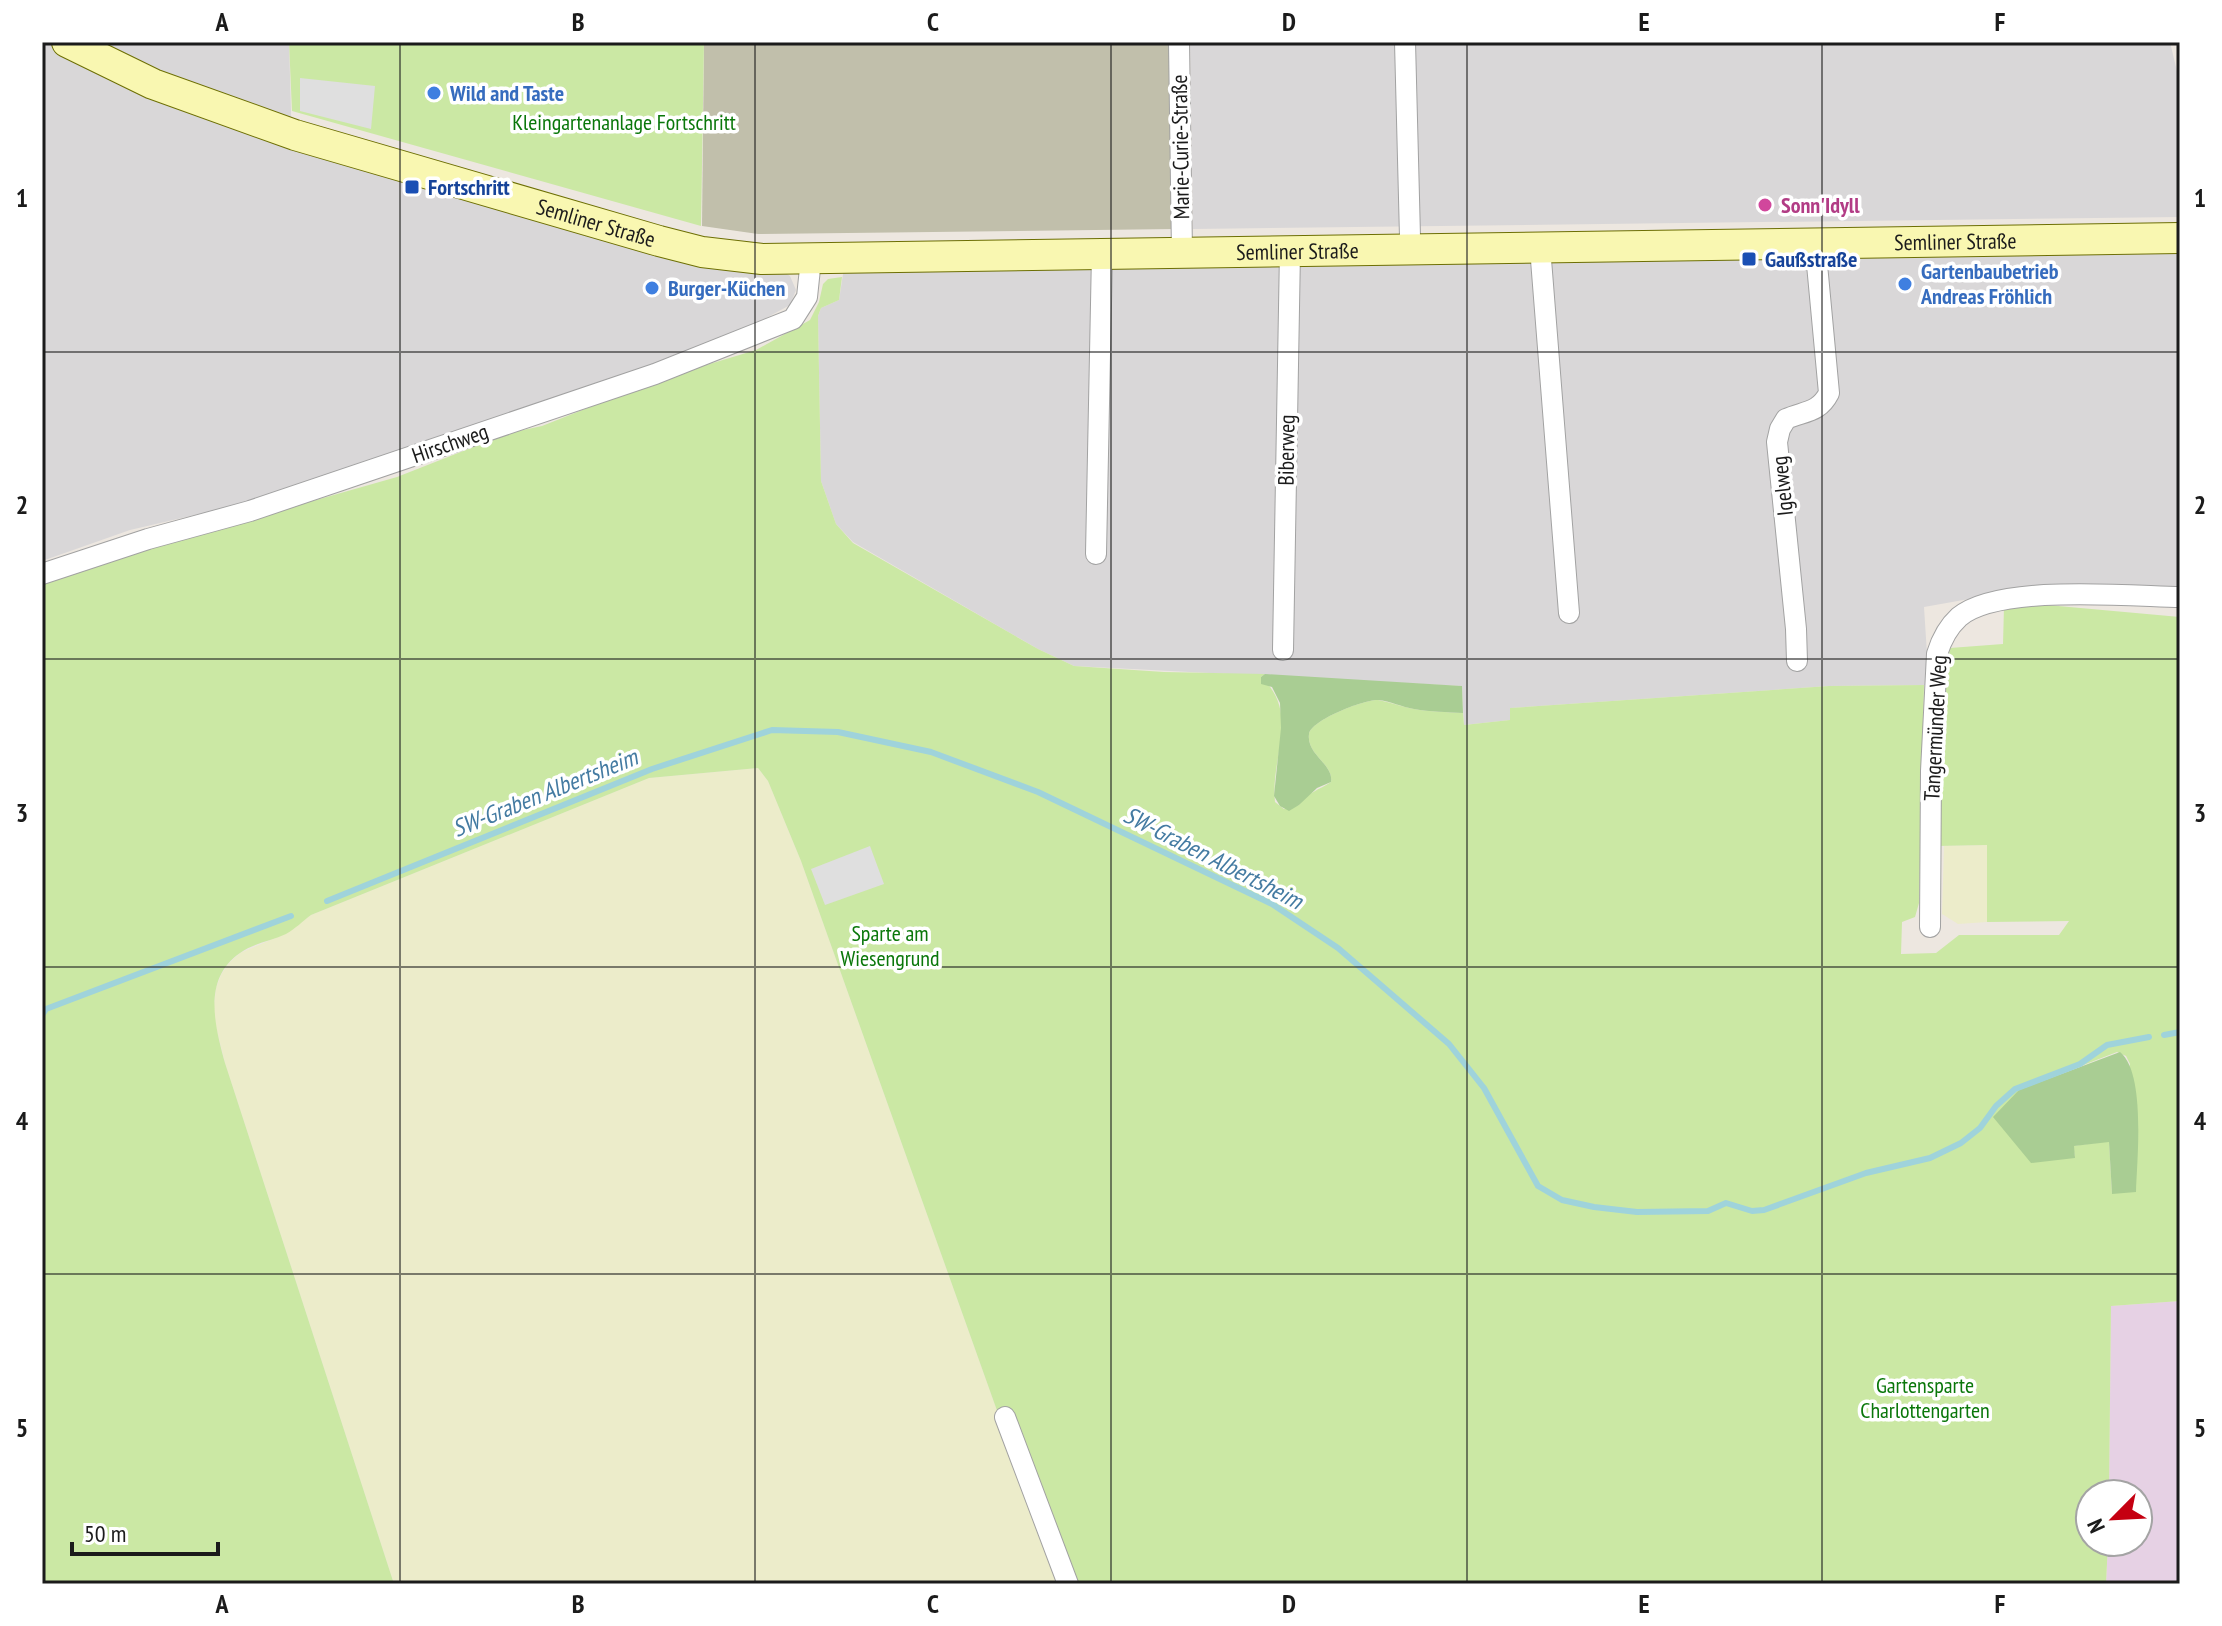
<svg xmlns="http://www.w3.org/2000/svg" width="2222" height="1626" font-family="'PT Sans Narrow',sans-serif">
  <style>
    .residential { fill: #d9d7d8 }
    .industrial { fill: #e6d1e4 }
    .construction { fill: #c1bfab }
    .farmland { fill: #ececca }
    .grass { fill: #cbe8a4; fill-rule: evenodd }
    .forest { fill: #a9cd93 }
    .parking { fill: #dfdfdf }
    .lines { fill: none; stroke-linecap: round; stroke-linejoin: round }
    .stream { stroke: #9fd3db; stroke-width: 6 }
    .street-casing { stroke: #a2a2a2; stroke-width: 22 }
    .secondary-casing { stroke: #6d6f04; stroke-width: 32 }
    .street { stroke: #fff; stroke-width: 20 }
    .secondary { stroke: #f9f7b1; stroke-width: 30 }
    .grid { fill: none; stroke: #1b1b1b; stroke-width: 2; stroke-opacity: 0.55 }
    .shop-dot { fill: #3f7fe0; stroke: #fff; stroke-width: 3 }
    .transit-dot { fill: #1a4fb4; stroke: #fff; stroke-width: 3 }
    .hotel-dot { fill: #d1479c; stroke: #fff; stroke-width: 3 }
    .labels { text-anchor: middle; stroke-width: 7; stroke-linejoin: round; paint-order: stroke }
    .shop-label { font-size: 22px; font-weight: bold; fill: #366cbe; stroke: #fff; text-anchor: start }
    .park-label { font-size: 22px; fill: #0a770a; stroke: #fff }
    .street-label { font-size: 22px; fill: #1b1b1b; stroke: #fff }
    .transit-label { font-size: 22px; font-weight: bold; fill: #164399; stroke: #fff; text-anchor: start }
    .hotel-label { font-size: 22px; font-weight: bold; fill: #b23c85; stroke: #fff; text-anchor: start }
    .water-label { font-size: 24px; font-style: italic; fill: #447ba2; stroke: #fff }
    .neatline { fill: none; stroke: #1b1b1b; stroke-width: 3 }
    .grid-label { font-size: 26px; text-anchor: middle; font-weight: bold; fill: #1b1b1b }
  </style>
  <rect width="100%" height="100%" fill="#ede7e0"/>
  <path class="residential" d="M42,42h247l3,105 486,121 12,8 6,14 -6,15 -46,25 -95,36 -398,136 -121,28 -88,31z
    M1190,42h980l10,42v133l-987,12z
    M2180,248v340h-149l-107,19 5,78 -100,1 -318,22 -1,12 -46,5 -2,-39 -388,-20 -36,-17 -185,-107 -17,-18 -15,-43 -3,-165 3,-8 18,-8 5,-32z"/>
  <path class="industrial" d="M2180,1301v283h-74l2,-42h30v-48h-29l2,-188z"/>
  <path class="construction" d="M704,42h468l3,187 -417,5 -56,-8z"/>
  <path class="farmland" d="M758,768l10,13 33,80 199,558 62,165h-668l-169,-521 -12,-48 3,-27 5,-13 7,-11 12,-11 47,-20 24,-18 338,-137z
    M1987,845v77l-29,2 -16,-10 2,-68z"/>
  <path class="grass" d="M289,42h415l-3,184 -409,-115z
    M842,277l-3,23 -18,8 -3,8 3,165 15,43 17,19 185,106 36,17 90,6 101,2 -4,3c40,37 9,79 14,125l9,7 15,-4c9,-13 20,-15 32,-23 3,-18 -25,-27 -22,-48 2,-14 56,-35 69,-34 12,2 24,7 36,9 16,3 33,3 49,4l1,12 46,-5v-12l319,-22 95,-1 -5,218 -4,14 -13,5 -1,32 35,-1 23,-18h100l10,-14 -82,1v-77l-50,1 6,-154 7,-44 53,-4 1,-37 32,-3 144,13v684l-69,5 -2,188h-19v48h18l-2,42h-1031l-75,-165 -199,-558 -33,-80 -10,-13 -109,10 -338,137c-8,6 -16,14 -25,19 -15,7 -32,9 -46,19 -38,26 -25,73 -15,110l169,521h-352v-1006l355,-101 112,-44 33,-7 121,-48 93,-28 54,-30 9,-18 4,-18 5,-5zM2117,1052l9,4 4,8 -18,130 -3,-53 -36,5 2,11 -56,-67z"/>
  <path class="forest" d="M1265,674l197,12 1,27c-16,-1 -33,-1 -49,-4 -12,-2 -24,-8 -36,-9 -13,-1 -67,20 -69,34 -3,21 25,30 22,48l-14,6 -18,17 -10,6 -9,-5 -6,-10 7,-68 -1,-25 -8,-16 -11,-3v-7z
    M2120,1052c26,21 17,107 16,140l-24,2 -3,-52 -35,4 1,12 -44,5 -38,-46 26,-27z"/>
  <path class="parking" d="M300,78l75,8 -4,43 -71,-18z
    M870,846l14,38 -59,21 -14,-36z"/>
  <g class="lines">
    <path class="stream" d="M327,901l325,-132 120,-39 66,2 93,20 107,40 234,112 66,44 111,96 35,44 54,98 24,14 32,7 43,5 71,-1 18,-8 26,8 12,-1 102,-37 64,-15 31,-15 19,-15 16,-22 19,-17 65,-25 27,-19 42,-8
      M42,1015l4,-6 245,-93
      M2164,1035l16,-3"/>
    <g class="street-casing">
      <path id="street" d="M1179,42l3,211
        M1405,42l5,195 -2,12
        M1540,247l29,366
        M1096,554l6,-300
        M42,574l106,-35 102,-28 405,-137 138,-55 14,-22 4,-38
        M1283,650l7,-399
        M1797,661l-1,-32 -19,-187 3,-13 6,-10c18,-8 33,-6 43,-26l-14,-150
        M1930,927l1,-156 6,-117c4,-13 11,-27 22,-37 39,-33 169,-21 221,-20
        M1005,1417l63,167"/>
    </g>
    <g class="secondary-casing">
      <g id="secondary">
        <path id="s1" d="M67,42l86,42 142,51 364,106 43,11 60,7 1418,-21"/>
      </g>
    </g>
    <use href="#street" class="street"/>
    <use href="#secondary" class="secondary"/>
  </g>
  <path class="grid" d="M400,42v1542M755,42v1542M1111,42v1542M1467,42v1542M1822,42v1542M42,352h2138M42,659h2138M42,967h2138M42,1274h2138"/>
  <g class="shop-dot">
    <circle cx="434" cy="93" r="8"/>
    <circle cx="1905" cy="284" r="8"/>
    <circle cx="652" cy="288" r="8"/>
  </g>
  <g class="transit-dot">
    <rect x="404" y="179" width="16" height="16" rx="4"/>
    <rect x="1741" y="251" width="16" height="16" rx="4"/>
  </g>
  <circle class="hotel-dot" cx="1765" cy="205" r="8"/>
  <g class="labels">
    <g class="shop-label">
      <text x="450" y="101">Wild and Taste</text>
      <text x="1921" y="279">Gartenbaubetrieb<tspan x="1921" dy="25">Andreas Fröhlich</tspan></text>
      <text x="668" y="296">Burger-Küchen</text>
    </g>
    <g class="park-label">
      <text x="624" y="130">Kleingartenanlage Fortschritt</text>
      <text x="890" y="941">Sparte am<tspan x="890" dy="25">Wiesengrund</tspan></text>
      <text x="1925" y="1393">Gartensparte<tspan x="1925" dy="25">Charlottengarten</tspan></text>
    </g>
    <g class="street-label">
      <text transform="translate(1180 147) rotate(-91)" y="8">Marie-Curie-Straße</text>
      <text dy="8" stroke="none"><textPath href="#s1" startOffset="560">Semliner Straße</textPath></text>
      <text dy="8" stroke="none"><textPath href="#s1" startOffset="1924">Semliner Straße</textPath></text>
      <text dy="8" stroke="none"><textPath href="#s1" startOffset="1266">Semliner Straße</textPath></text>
      <text transform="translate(450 443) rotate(-19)" y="8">Hirschweg</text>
      <text transform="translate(1286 450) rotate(-89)" y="8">Biberweg</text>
      <text transform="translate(1782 486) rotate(-96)" y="8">Igelweg</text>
      <text transform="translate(1935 728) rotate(-87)" y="8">Tangermünder Weg</text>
    </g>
    <g class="transit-label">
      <text x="428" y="195">Fortschritt</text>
      <text x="1765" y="267">Gaußstraße</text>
    </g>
    <g class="hotel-label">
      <text x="1781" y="213">Sonn'Idyll</text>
    </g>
    <g class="water-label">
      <text transform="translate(545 793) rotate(-22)" y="8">SW-Graben Albertsheim</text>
      <text transform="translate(1213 858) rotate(27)" y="8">SW-Graben Albertsheim</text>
    </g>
  </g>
  <rect width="2222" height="1626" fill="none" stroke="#ffffff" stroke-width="88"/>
  <g transform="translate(2114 1518) rotate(246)"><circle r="38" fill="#ffffff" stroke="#a4a4a4" stroke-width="2"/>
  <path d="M0-6L14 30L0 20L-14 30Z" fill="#c50011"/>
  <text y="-12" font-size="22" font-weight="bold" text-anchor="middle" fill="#1b1b1b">N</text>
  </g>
  <path d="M72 1542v12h146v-12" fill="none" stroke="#1b1b1b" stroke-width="4"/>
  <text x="84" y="1542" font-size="24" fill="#1b1b1b" stroke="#ffffff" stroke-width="6" paint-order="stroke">50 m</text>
  <rect x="44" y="44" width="2134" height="1538" class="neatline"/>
  <g class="grid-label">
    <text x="222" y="31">A</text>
    <text x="578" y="31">B</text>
    <text x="933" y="31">C</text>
    <text x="1289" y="31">D</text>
    <text x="1644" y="31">E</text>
    <text x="2000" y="31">F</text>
    <text x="22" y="207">1</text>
    <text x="2200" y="207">1</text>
    <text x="22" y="514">2</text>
    <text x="2200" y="514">2</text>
    <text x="22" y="822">3</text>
    <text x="2200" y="822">3</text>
    <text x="22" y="1130">4</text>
    <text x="2200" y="1130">4</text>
    <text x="22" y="1437">5</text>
    <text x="2200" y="1437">5</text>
    <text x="222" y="1613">A</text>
    <text x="578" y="1613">B</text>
    <text x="933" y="1613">C</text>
    <text x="1289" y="1613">D</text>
    <text x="1644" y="1613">E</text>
    <text x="2000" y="1613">F</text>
  </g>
</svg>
